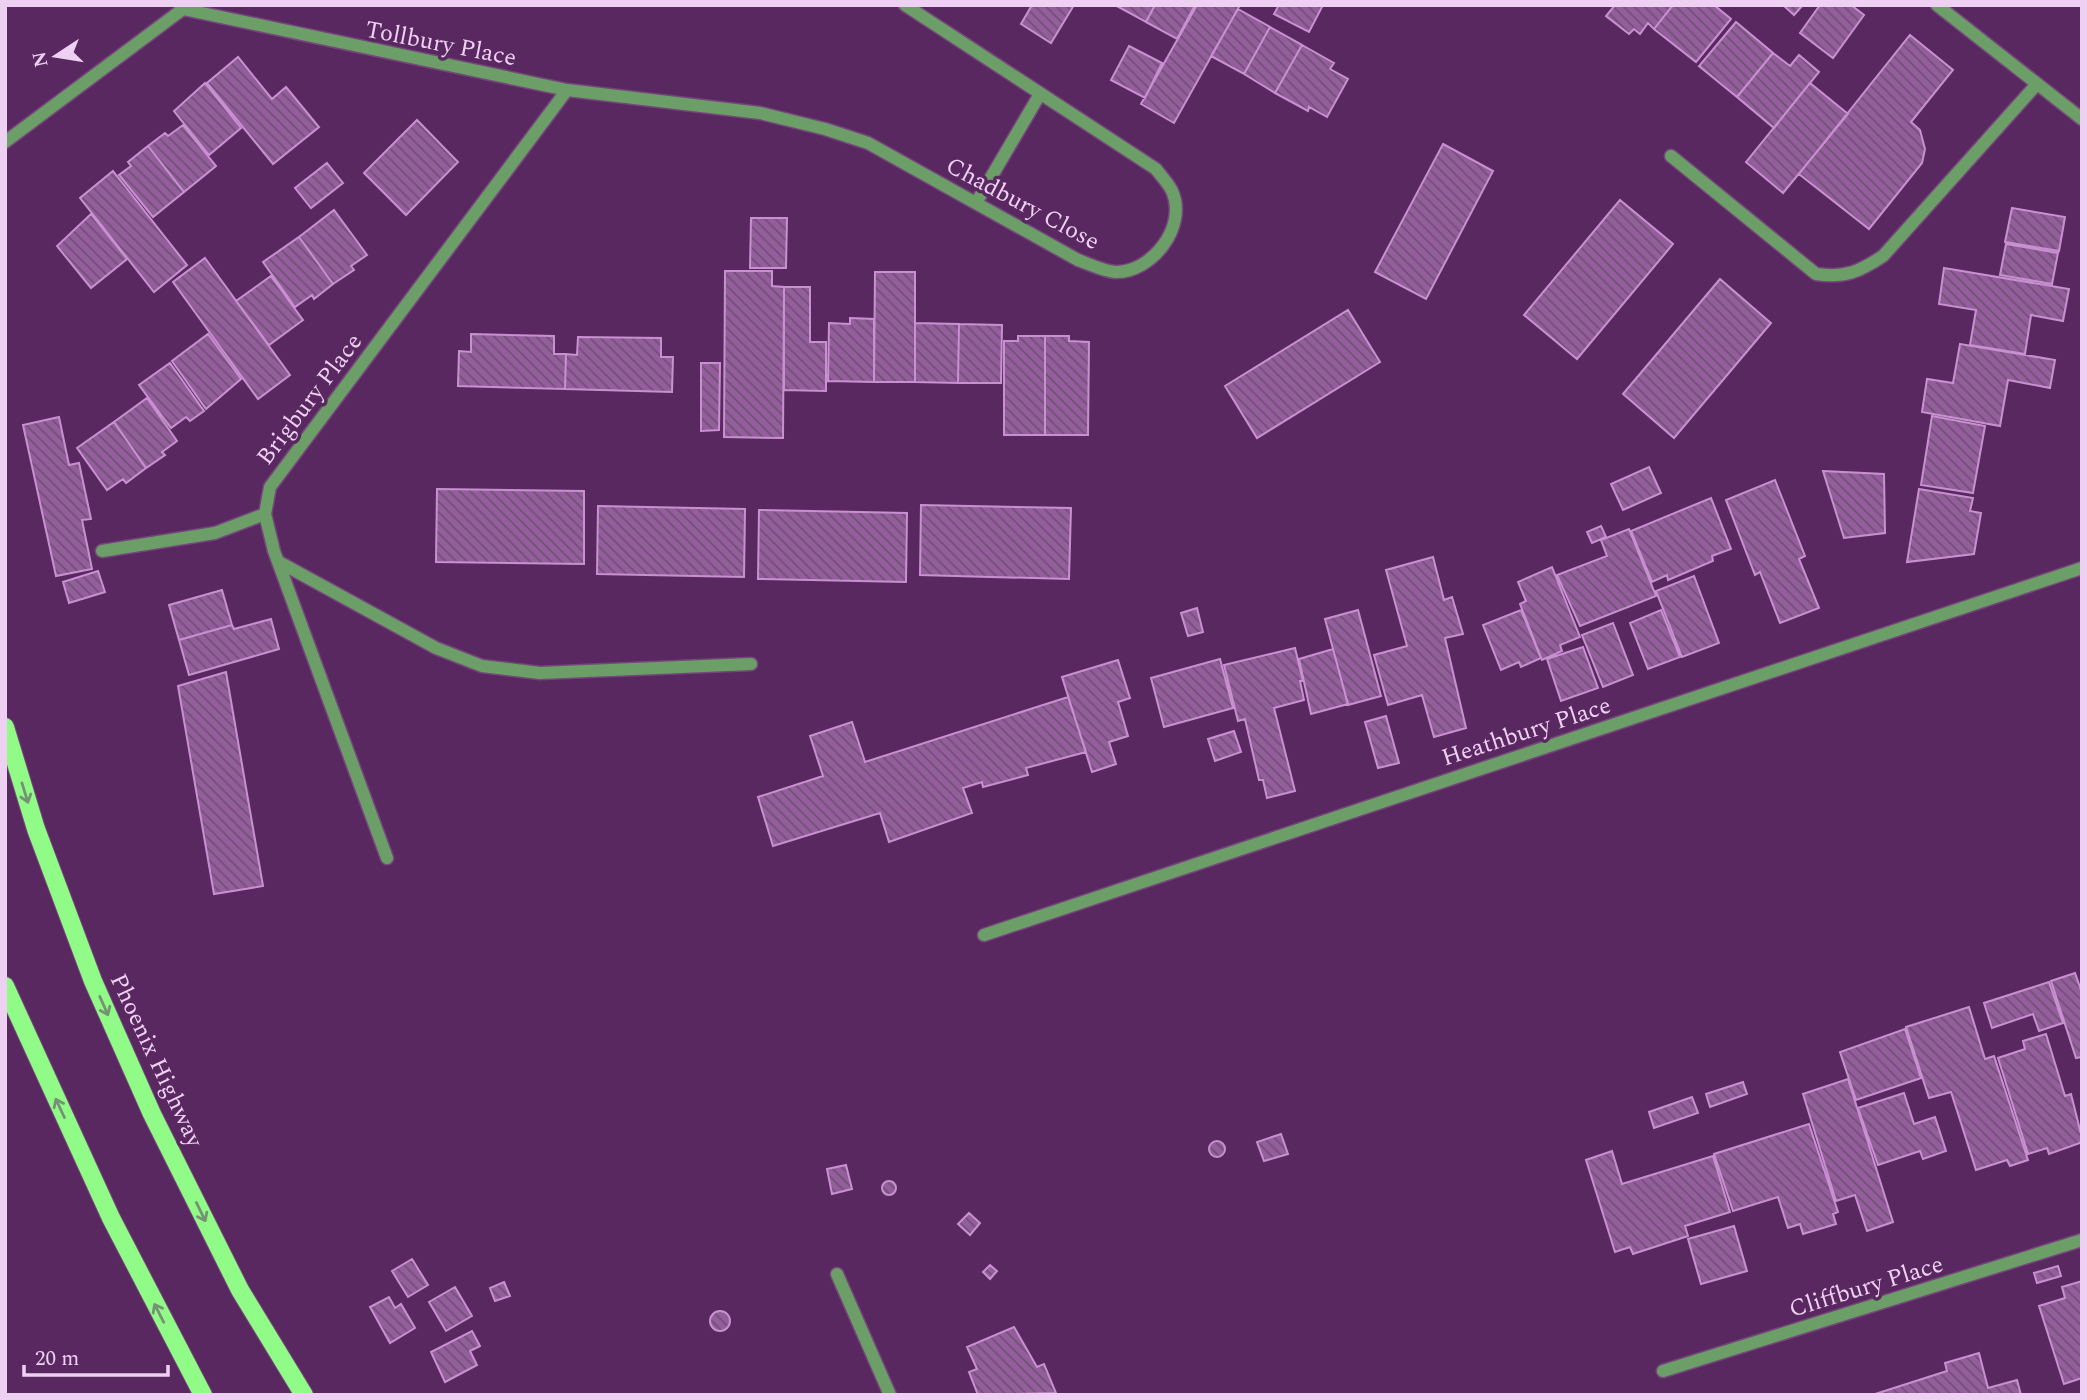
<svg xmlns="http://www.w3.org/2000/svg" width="2087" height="1400" font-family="Spectral,serif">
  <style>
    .building { fill: url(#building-back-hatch); stroke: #c890d0; stroke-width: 2 }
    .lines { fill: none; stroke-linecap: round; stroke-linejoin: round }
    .minor-casing { stroke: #75467b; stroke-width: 15 }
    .major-casing { stroke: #75467b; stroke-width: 20 }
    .minor { stroke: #6c9e67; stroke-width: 12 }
    .major { stroke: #90fb87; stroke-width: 18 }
    .oneway { stroke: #759274 }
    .labels { text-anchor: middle; stroke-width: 7; stroke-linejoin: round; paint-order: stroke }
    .street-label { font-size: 24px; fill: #eed1f2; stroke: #5a2861 }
  </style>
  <defs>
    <pattern id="building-back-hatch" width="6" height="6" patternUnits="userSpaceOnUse" patternTransform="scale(1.75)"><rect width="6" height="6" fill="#935e9b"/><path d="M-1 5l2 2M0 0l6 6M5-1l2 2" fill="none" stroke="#715076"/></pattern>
  </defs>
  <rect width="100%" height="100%" fill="#5a2861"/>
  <path class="building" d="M1032,5h42l-23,38 -30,-19z
    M1115,5h40l-9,17z
    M1155,5h40l-18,34 -31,-17z
    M1197,5h43l-66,118 -33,-19z
    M1279,5h44l-14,27 -35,-18z
    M1615,5h58l-19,24 -6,-6 -8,11 -6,-5 -5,5 -23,-18z
    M1673,5h41l17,14 -35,43 -42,-33z
    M1783,5h20l-9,10z
    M1820,5h31l13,10 -31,43 -33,-25z
    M1238,9l32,18 -26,47 -33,-18z
    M1736,22l37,31 -36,44 -38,-31z
    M1270,27l32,18 -27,48 -31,-19z
    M1910,35l43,35 -42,52 9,8 5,19 -3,14 -53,66 -70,-55z
    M1302,45l32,18 -4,6 18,10 -21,38 -18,-10 -1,4 -33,-18z
    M1129,46l33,17 -17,35 -34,-18z
    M1773,53l17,13 9,-11 20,17 -45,56 -37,-31z
    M238,57l34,42 14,-12 33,40 -46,37 -66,-81z
    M205,83l36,45 -32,27 -35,-44z
    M1810,83l38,31 -65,79 -37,-31z
    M417,120l41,42 -52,53 -42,-42z
    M183,125l33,41 -32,26 -36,-46 17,-13 3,3z
    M1443,144l50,27 -67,128 -51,-27z
    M148,146l36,46 -31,25 -34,-42 12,-9 -3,-4z
    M327,163l16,20 -32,25 -16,-20z
    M113,171l74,94 -33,27 -74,-94z
    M1620,200l53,44 -96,115 -53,-44z
    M2012,208l53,9 -6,34 -54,-9z
    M334,210l33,45 -16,11 3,4 -21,14 -34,-47z
    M91,214l36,45 -36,29 -34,-42z
    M751,218h36l-1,50h-36z
    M299,237l34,47 -19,15 -2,-4 -17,12 -32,-45z
    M2006,244l52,9 -6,31 -52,-9z
    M205,258l85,117 -32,24 -85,-117z
    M1944,268l125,21 -6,32 -32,-6 -6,39 -55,-9 6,-35 -37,-6z
    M725,271h47v15l12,1 -1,151 -59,-1z
    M875,272h40v110h-41z
    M271,276l32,44 -34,25 -33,-44z
    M1720,279l51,44 -97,115 -51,-44z
    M784,287h26v55h16v49l-42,-1z
    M1348,310l32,52 -123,76 -32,-52z
    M850,318l24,1v63l-46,-1 1,-58 21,1z
    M915,323l44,1 -1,59 -43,-1z
    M959,324l43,1 -1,58h-43z
    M208,334l33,45 -35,30 -34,-48z
    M471,334l83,2v18h12l-1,35 -107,-3 1,-35 12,1z
    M1018,336h27v99h-41v-94h14z
    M1045,336h24v5l20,1 -1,93h-43z
    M578,337l83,1v19h12l-1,35 -107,-3 1,-35 11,1z
    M1960,344l95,16 -5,28 -42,-8 -8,46 -78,-14 5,-33 26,4z
    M170,363l34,48 -14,10 -4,-4 -15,11 -32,-43z
    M701,363h19l-1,67 -18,1z
    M147,398l30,43 -15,11 3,3 -19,13 -32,-46z
    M1932,416l53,10 -12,67 -52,-8z
    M59,417l10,48 10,-2 12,56 -9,1 10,49 -36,7 -33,-151z
    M114,422l32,46 -20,15 -3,-4 -16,11 -30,-42z
    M1649,467l12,26 -38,17 -12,-26z
    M1823,471l61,3 1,59 -41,5z
    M1775,480l30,76 -6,3 20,49 -39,15 -20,-51 -5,3 -29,-75z
    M437,489l147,2v73l-148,-2z
    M1919,489l54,9 -3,13 11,2 -7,41 -67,8z
    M1711,498l20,51 -19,7 1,5 -45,19 -1,-5 -15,7 -21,-51z
    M921,505l150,3 -2,71 -149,-4z
    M598,506l147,3 -1,68 -147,-3z
    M759,510l148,3 -1,69 -148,-3z
    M1601,526l5,11 -14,6 -5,-11z
    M1629,529l27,67 -76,30 -23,-51 50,-19 -6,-16z
    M1433,557l11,43 8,-3 11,37 -18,4 21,90 -32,9 -12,-42 -34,10 -14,-50 33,-9 -21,-76z
    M1552,567l28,70 -20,8 2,6 -20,9 -22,-56 6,-3 -8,-19z
    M98,571l7,21 -36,11 -6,-21z
    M1694,576l25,67 -37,14 -26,-66z
    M222,590l10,35 -53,15 -10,-35z
    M1197,608l6,24 -15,4 -7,-23z
    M1358,610l23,86 -33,9 -23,-86z
    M1521,610l20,48 -20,9 -2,-5 -18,8 -18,-45z
    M1661,610l19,47 -32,12 -18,-46z
    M271,619l8,30 -90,26 -10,-35 53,-15 2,4z
    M1613,623l20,52 -30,12 -21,-52z
    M1583,647l15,41 -37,13 -14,-42z
    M1295,648l8,33h-3l4,19 -30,8 21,83 -28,7 -4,-18h-4l-14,-61 -7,2 -14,-56z
    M1333,649l15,55 -37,10 -12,-55z
    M1220,659l13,49 -69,19 -13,-49z
    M1118,660l12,38 -12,4 10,34 -19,6 7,22 -24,8 -30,-95z
    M226,672l37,214 -49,8 -36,-208z
    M1068,697l18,55 -60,16 2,7 -45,12 -1,-5 -19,6 9,25 -83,29 -9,-29 -107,33 -15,-49 65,-21 -13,-40 42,-14 13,40z
    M1386,716l13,47 -21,5 -13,-46z
    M1234,731l7,21 -26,9 -7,-22z
    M2075,973l7,20v64l-6,1 -25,-77z
    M2049,982l14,41 -24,8 -6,-17 -41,14 -8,-25z
    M1969,1007l16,52 9,-3 34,104 -18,6 -3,-6 -31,10 -25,-78 -22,6 -23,-71z
    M1905,1029l16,49 -65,22 -16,-48z
    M2046,1034l19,62 6,-2 11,44 -2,5 -31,11 -2,-6 -19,6 -30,-96 27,-9 -2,-8z
    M1848,1079l45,143 -26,9 -12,-36 -19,6 -33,-107z
    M1743,1082l4,12 -37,13 -4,-13z
    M1904,1093l10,31 21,-7 11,34 -23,8 -3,-8 -42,14 -20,-57z
    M1692,1097l6,16 -44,15 -5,-16z
    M1809,1124l29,88 -5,2 3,10 -33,10 -3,-10 -12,4 -10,-31 -45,14 -19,-57z
    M1281,1134l7,20 -24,7 -7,-19z
    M1209 1149a8 8 0 1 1 16 0a8 8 0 1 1-16 0Z
    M1612,1151l10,33 91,-28 17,56 -45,14 3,10 -55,18 -3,-7 -15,5 -29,-92z
    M846,1165l6,24 -20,5 -5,-25z
    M882 1188a7 7 0 1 1 14 0a7 7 0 1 1-14 0Z
    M969,1213l11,10 -10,12 -12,-11z
    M1734,1226l13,45 -46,13 -13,-45z
    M412,1259l16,26 -20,12 -16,-26z
    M990,1265l7,6 -7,8 -7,-7z
    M2058,1266l3,10 -24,7 -3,-10z
    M2082,1281v97l-18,6 -25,-78 26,-8 -3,-11z
    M504,1282l6,14 -15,5 -5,-13z
    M455,1287l17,29 -26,15 -17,-29z
    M389,1297l6,11 6,-4 14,24 -25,15 -20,-36z
    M710 1321a10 10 0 1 1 20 0a10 10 0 1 1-20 0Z
    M1014,1327l23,40 7,-3 12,29 -78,2 -9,-23 8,-3 -10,-22z
    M472,1331l8,15 -10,5 7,14 -32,17 -14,-30z
    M1979,1353l9,35 29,-8 4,15h-149l75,-24 -2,-8z"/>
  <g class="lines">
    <g class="minor-casing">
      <path id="minor" d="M180,5l3,4 384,81 193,23 65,16 43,14 210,117c11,4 25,11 37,12 37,1 73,-46 57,-81 -3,-7 -11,-15 -16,-22l-251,-164
        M1937,5l145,114
        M5,142l178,-133
        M1671,156l145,118c29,4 43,-2 67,-18l154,-172
        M976,203l64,-109
        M102,551l113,-18 50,-19
        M279,562l157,86 46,18 58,7 211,-9
        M387,858l-113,-307 -9,-37 5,-27 297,-397
        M984,935l1098,-367
        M837,1274l53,121
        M1663,1371l419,-131"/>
    </g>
    <g class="major-casing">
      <path id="major" d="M5,727l31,102 57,152 59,133 88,176 64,105
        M5,986l106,232 92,177"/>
    </g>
    <use href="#minor" class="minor"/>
    <use href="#major" class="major"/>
  </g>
  <defs><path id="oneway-shaft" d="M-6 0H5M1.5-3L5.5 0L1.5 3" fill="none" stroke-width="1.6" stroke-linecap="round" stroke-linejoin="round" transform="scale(1.75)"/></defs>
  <g class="oneway">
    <use href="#oneway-shaft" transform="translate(25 793) rotate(73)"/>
    <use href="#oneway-shaft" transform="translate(104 1006) rotate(66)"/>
    <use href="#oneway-shaft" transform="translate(60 1108) rotate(-115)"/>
    <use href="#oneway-shaft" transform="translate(201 1212) rotate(64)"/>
    <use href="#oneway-shaft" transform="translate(159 1313) rotate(-117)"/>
  </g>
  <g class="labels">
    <g class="street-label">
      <text transform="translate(441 43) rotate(11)" y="8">Tollbury Place</text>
      <text transform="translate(1023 203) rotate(28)" y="8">Chadbury Close</text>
      <text transform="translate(309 399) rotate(-53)" y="8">Brigbury Place</text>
      <text transform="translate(1526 731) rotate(-18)" y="8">Heathbury Place</text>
      <text transform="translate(157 1060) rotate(65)" y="8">Phoenix Highway</text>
      <text transform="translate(1866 1286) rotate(-17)" y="8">Cliffbury Place</text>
    </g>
  </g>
  <rect width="2087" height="1400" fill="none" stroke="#eed1f2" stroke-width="14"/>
  <g transform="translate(56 56) rotate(258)" stroke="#5a2861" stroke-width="5" paint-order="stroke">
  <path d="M0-5L12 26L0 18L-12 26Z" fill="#eed1f2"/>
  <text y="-10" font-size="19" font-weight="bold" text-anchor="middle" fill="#eed1f2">N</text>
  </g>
  <path d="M24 1365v10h144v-10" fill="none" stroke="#eed1f2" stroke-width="3.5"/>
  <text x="35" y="1365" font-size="21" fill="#eed1f2" stroke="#5a2861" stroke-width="5" paint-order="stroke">20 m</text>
</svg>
